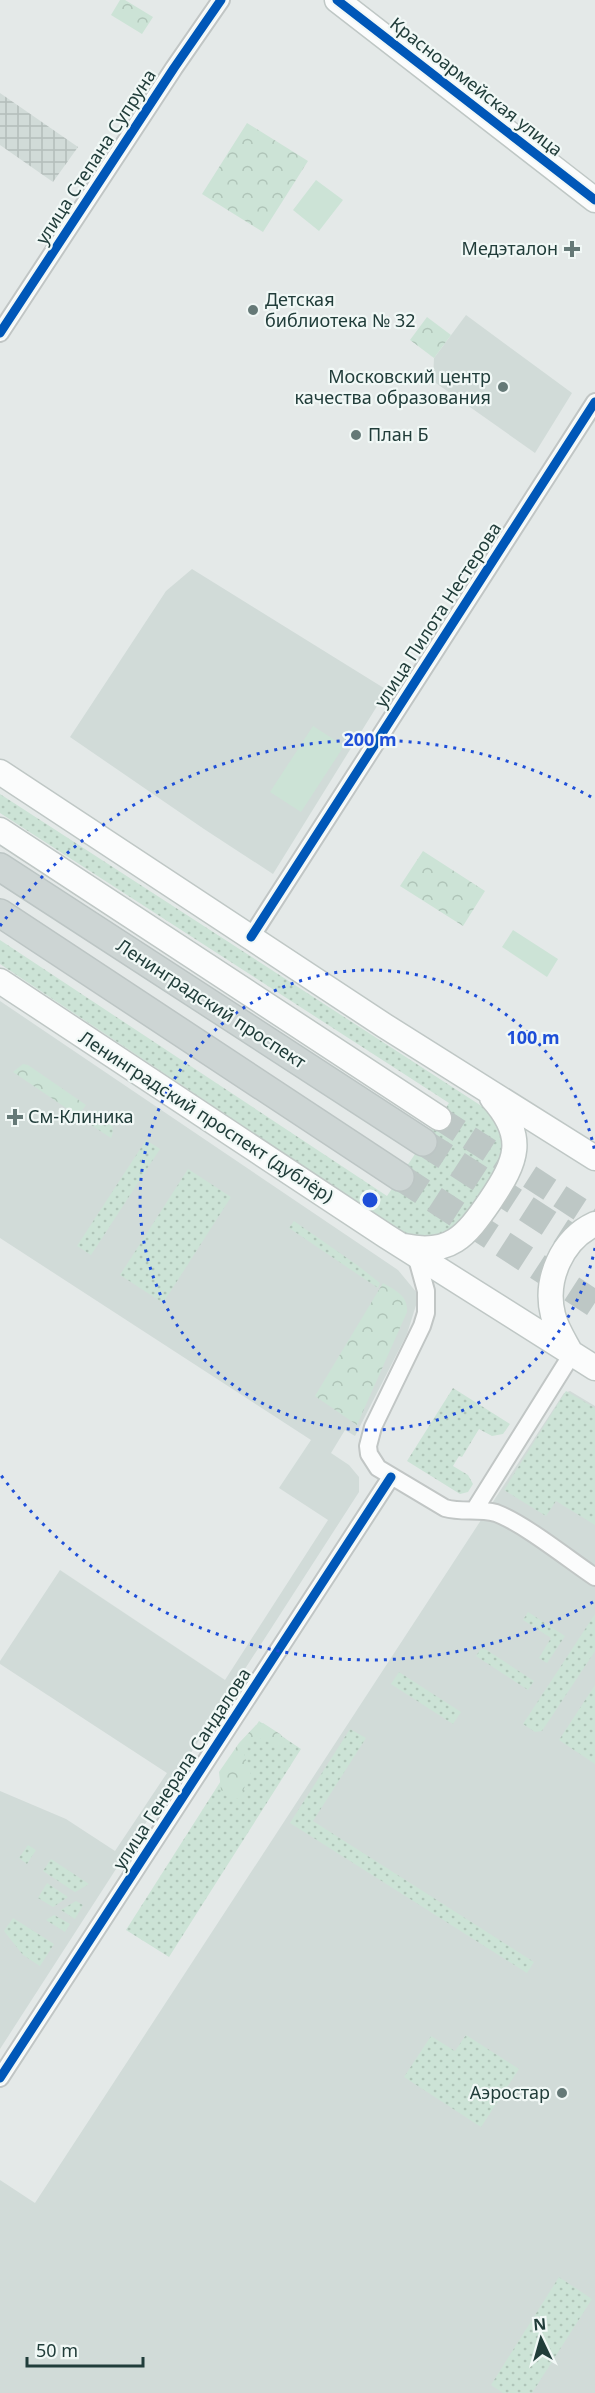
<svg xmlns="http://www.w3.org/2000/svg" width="595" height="2393" font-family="'Noto Sans',sans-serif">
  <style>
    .built { fill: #d1dbd8 }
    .industrial { fill: url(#industrial-grid) }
    .grass { fill: url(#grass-dots) }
    .forest { fill: url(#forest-crowns) }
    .pitch { fill: #cce3d6 }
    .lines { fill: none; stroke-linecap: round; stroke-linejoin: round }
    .secondary-tunnel { stroke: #bdc7c5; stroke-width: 24; stroke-dasharray: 24 12; stroke-linecap: butt }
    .primary-tunnel { stroke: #bdc7c5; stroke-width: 27; stroke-dasharray: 27 14; stroke-linecap: butt }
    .street-casing { stroke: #c1c6c5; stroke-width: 20 }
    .secondary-casing { stroke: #bfc7c5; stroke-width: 27 }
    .primary-casing { stroke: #bcc5c4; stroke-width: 30 }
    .street { stroke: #fbfcfc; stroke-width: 16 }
    .secondary { stroke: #fbfcfc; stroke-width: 24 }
    .primary { stroke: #cdd5d4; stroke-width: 27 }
    .cycleway-casing { stroke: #f1f8f6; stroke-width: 13 }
    .cycleway { stroke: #0057b8; stroke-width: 9 }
    .ring { fill: none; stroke: #1d4ed8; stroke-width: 3; stroke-dasharray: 3 6 }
    .poi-dot { fill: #657977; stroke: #f1f8f6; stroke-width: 2 }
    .labels { text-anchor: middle; stroke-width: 4.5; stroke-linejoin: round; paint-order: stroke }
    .street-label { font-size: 18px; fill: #213d3a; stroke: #f1f8f6 }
    .poi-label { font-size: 18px; fill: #213d3a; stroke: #f1f8f6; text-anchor: end }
    .centre { fill: #1d4ed8; stroke: #f1f8f6; stroke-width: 3 }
    .ring-label { font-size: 18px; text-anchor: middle; font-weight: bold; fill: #1d4ed8; stroke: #f1f8f6; stroke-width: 4.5; stroke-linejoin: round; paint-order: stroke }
  </style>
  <defs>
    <pattern id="industrial-grid" width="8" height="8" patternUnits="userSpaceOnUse" patternTransform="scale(1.5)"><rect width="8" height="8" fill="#d1dbd8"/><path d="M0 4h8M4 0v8" fill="none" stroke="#b3bdba"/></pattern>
    <pattern id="grass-dots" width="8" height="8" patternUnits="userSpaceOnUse" patternTransform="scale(1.5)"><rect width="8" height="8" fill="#cce3d6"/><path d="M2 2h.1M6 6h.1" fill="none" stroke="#afc4b8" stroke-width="1.8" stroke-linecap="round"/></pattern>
    <pattern id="forest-crowns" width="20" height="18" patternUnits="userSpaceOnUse" patternTransform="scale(1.5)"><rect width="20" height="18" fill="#cce3d6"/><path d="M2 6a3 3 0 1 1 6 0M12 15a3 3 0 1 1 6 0" fill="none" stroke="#afc4b8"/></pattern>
  </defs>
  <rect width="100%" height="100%" fill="#e4e9e8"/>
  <path class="built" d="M466,315l106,78 -37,60 -102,-72 1,-23z
    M192,569l195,121 -114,184 -69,-45 -134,-92 96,-146z
    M0,1001l398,269 19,23v9l-10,32 -52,102 -10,-6 -14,23 18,12 10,12v15l-359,557v-258l66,28 49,32 52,-78 -167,-109v-3l60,-91 165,110 103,-160 -49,-32 32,-48 -311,-202z
    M570,1391l25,15v987h-595v-213l35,23 529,-810z"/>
  <path class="industrial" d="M0,93l78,54 -25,35 -53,-37z"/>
  <path class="grass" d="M0,794l480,311 13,11 8,11 2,34 -47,70 -23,8 -22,-3 -10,-5 -401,-267v-24l387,256 62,-93 -449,-290z
    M97,1110c10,8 20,14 14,28l-23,-15z
    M146,1140l14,9 -69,106 -14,-9z
    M188,1169l43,28 -68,106 -43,-28z
    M294,1221l63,44 23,18 -2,5 -89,-60z
    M453,1388l57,36 -7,10 -11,2 -13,-7 -17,28 -3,-1 -6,10 15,9 5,9 -5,8 -8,2 -53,-33z
    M566,1391l29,17v117l-39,-24 -10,15 -42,-26z
    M528,1612l37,24 -18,27 -8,-5 12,-20 -28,-18z
    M595,1614v37l-53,80 -7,1 -12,-8z
    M482,1647l52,34 -6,9 -52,-34z
    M399,1672l62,40 -8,12 -62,-40z
    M595,1685v79l-36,-24z
    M259,1721l42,28 -132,208 -43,-27z
    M350,1729l16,9 -53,83 221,141 -7,11 -237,-150z
    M28,1845l8,5 -9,14 -8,-6z
    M51,1859l38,25 -14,8 -32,-21z
    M47,1883l21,14 -15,10 -15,-9z
    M76,1901l7,4 -8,14 -14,-9z
    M54,1915l16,9 -5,8 -19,-12z
    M13,1918l41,26 -14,22 -17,-11 -19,-24z
    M466,2035l53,34 -38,58 -77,-50 27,-41 24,15z
    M559,2277l33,22 -60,94h-29l-12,-8z"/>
  <path class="forest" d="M120,0h5l28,17 -11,17 -31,-19z
    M247,123l61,38 -45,71 -61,-38z
    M427,317l24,18 -17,23 -24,-18z
    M423,851l62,40 -22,35 -63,-40z
    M23,1064l5,1 58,40 -8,11 -65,-44z
    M383,1283c13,8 25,12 24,29l-50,113 -42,-29z
    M263,1723l17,11 10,12c-17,4 -21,-8 -34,-8 -18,16 -11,17 -5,34l-11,26 -7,1 -12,-9 -2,-18 20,-29 17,-18z"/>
  <path class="pitch" d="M316,180l27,20 -24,31 -26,-21z
    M313,726l31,20 -43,66 -31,-20z
    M513,930l45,29 -11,18 -45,-30z"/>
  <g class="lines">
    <path class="secondary-tunnel" d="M439,1118l156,101"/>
    <path class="primary-tunnel" d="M423,1142l172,111
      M400,1177l195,127"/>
    <g class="street-casing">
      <path id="street" d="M0,333l174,-265 47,-68
        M251,937l344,-535
        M416,1255l10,36v22l-4,13 -49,101 -5,19 1,8 9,14 67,40c17,5 33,0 51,5 29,11 72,46 99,64
        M475,1509l97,-155
        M0,2078l391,-601"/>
    </g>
    <g class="secondary-casing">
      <path id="secondary" d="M337,0l258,200
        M0,772l385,254 210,132
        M0,830l439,288
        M0,981l386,255 209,132
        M404,1246c46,10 62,-10 86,-45 27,-40 37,-64 2,-103
        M571,1353c-7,-13 -15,-25 -18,-38 -9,-35 9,-76 42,-91"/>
    </g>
    <g class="primary-casing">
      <path id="primary" d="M0,867l423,275
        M0,913l400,264"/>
    </g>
    <use href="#street" class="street"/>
    <use href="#secondary" class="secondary"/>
    <use href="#primary" class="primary"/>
    <g class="cycleway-casing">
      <path id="cycleway" d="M337,0l258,200
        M0,333l174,-265 47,-68
        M251,937l344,-535
        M0,2078l391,-601"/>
    </g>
    <use href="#cycleway" class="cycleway"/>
  </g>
  <g class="ring">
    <path d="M595 1248A230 230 0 1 1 595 1152"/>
    <path d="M593 1602A460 460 0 0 1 0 1474M0 926A460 460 0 0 1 593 798"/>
  </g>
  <g class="poi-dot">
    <path d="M569 240h6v6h6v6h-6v6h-6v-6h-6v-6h6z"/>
    <circle cx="253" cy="310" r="6"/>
    <circle cx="503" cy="387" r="6"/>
    <circle cx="356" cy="435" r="6"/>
    <path d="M12 1108h6v6h6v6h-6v6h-6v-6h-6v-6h6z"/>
    <circle cx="562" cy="2093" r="6"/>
  </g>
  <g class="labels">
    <g class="street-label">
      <text transform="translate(476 87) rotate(38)" y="6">Красноармейская улица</text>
      <text transform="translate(96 157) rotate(-57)" y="6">улица Степана Супруна</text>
      <text transform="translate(438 615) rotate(-57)" y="6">улица Пилота Нестерова</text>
      <text transform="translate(211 1004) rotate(33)" y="6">Ленинградский проспект</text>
      <text transform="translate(206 1117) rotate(33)" y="6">Ленинградский проспект (дублёр)</text>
      <text transform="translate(182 1769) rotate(-57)" y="6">улица Генерала Сандалова</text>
    </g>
    <g class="poi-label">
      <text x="558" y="255">Медэталон</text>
      <text x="265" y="306" text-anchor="start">Детская<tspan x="265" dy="21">библиотека № 32</tspan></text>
      <text x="491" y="383">Московский центр<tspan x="491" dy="21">качества образования</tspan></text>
      <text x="368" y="441" text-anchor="start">План Б</text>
      <text x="28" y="1123" text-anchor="start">См-Клиника</text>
      <text x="550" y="2099">Аэростар</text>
    </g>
  </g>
  <circle cx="370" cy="1200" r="9" class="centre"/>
  <g class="ring-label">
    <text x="370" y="746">200 m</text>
    <text x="533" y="1044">100 m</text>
  </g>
  <g transform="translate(541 2339) rotate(355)" stroke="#f1f8f6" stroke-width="4.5" paint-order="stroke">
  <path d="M0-4.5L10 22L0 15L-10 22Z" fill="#213d3a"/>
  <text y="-9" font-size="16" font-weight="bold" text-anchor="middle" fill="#213d3a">N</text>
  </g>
  <path d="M27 2357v9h116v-9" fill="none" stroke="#213d3a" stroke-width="3"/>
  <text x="36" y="2357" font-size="18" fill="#213d3a" stroke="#f1f8f6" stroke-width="4.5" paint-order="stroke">50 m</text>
</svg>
